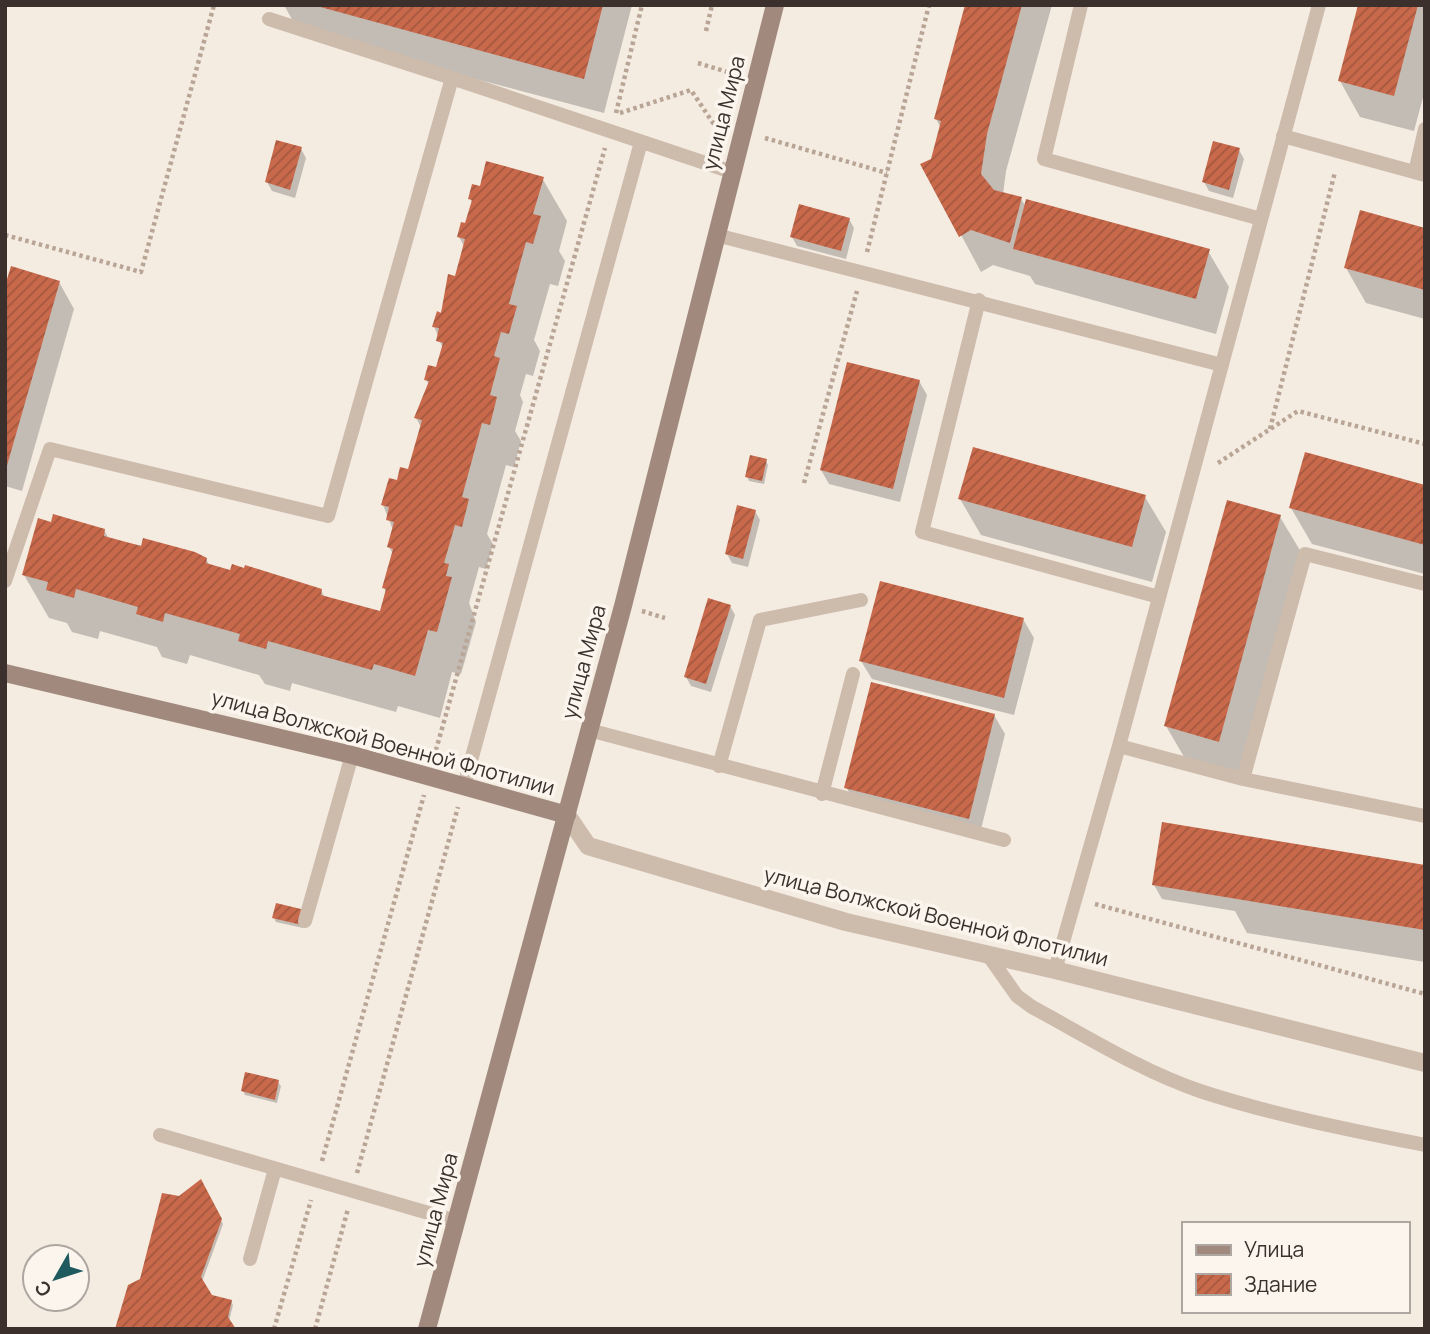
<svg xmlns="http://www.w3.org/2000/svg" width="1430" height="1334" font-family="Manrope,sans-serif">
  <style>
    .shadow { fill: #0003 }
    .building { fill: url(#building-hatch) }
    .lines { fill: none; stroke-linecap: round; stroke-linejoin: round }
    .path { stroke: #b9a596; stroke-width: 4.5; stroke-dasharray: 3.5 3.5; stroke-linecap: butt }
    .lane { stroke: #cdbbac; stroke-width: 14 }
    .street { stroke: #cdbbac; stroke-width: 18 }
    .secondary { stroke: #a18a7d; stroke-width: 18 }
    .labels { text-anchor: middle; stroke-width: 7; stroke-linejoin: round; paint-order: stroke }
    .street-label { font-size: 21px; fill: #3b302b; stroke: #fbf5ee }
  </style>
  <defs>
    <pattern id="building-hatch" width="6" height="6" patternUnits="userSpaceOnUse" patternTransform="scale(1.75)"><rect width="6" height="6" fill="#c8694b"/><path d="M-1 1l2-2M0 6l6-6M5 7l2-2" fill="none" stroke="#a4573f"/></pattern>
  </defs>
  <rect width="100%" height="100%" fill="#f4ebe1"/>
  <path class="shadow" d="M284,5h348l-28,108 -305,-81z
    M967,5h85l-46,166 -3,23 18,5 5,8 182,44 21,36 -13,47 -181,-50 -5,-8 -37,-11 -12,7 -58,-108 9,-4 9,-32 -5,-9z
    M1360,5h65v85l-11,41 -54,-14 -20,-36z
    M301,149l5,9 -11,40 -23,-7 -5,-9z
    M1239,150l5,9 -11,39 -24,-7 -5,-9z
    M542,178l25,43 -8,30 6,10 -7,25 -8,-2 -16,56 6,11 -7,25 -7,-2 -6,21 3,7 -8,29 6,10 -7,26 -8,-2 -19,69 6,10 -7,25 -7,-2 -10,36 7,19 -15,52 -9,-2 -12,46 -42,-12 -2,6 -104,-29 -2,8 -25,-7 -6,-9 -69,-20 -3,9 -25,-7 -5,-10 -57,-16 -2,8 -26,-7 -5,-9 -18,-5 -25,-43 80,-45 5,9 97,20 4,7 111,24 4,8 56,15 6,-19 -3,-6 9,-34 -4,-7 4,-17 -10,-25 26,-34 12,-44 -5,-9 13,-33 -3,-5 11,-11 6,-20 -9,-23 23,-48 8,-30 -6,-11 8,-11 6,-22 -3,-5 11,-11z
    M849,219l5,9 -8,31 -49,-13 -5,-9z
    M1425,230v89l-59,-16 -20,-35z
    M59,282l15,27 -52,182 -17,-5v-193z
    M919,381l8,14 -27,107 -71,-18 -8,-14z
    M766,461l2,4 -4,19 -15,-3 -2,-4z
    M1425,487v87l-113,-30 -21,-36z
    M1145,497l21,35 -14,50 -171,-47 -21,-36z
    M755,511l5,9 -12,47 -16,-4 -5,-9z
    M1280,517l21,35 -62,224 -52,-14 -21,-36z
    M730,606l5,9 -24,77 -20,-6 -5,-9z
    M1023,619l11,19 -20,77 -142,-36 -11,-18z
    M994,715l11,19 -26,103 -122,-31 -11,-19z
    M1425,867v95l-178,-29 -12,-22 -73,-12 -8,-14z
    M306,915l-3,13 -27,-6 -2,-4z
    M278,1082l3,4 -4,17 -32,-8 -2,-4z
    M200,1182l23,42 -21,58 9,15 20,4 2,4 -4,16 -87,-40z"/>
  <path class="building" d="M313,5h290l-19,74z
    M965,5h57l-35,129 -6,40 13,16 28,7 -12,46 -39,-13 -12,7 -39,-73 11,-5 10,-38 -7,-2z
    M1358,5h60l-24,91 -56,-15z
    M276,140l26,7 -12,43 -25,-8z
    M1213,141l27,7 -11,42 -27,-8z
    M486,161l58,16 -11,37 8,2 -8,28 -7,-2 -17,62 8,2 -8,28 -8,-2 -7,24 6,2 -10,37 7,2 -7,28 -8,-2 -20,74 7,2 -7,28 -7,-2 -11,38 5,1 -3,12 6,1 -15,55 -9,-2 -13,46 -41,-12 -2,6 -104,-29 -2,8 -28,-8 2,-7 -75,-21 -2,9 -27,-8 2,-7 -62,-18 -2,9 -28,-8 2,-8 -26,-7 16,-57 13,4 2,-8 52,15 -1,7 37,10 2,-8 52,14 12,6 -1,5 24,7 2,-6 12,4 1,-3 77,24 -1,6 59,16 6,-22 -4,-1 11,-39 -6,-2 7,-25 -8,-2 3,-13 -8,-2 8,-27 8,2 3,-13 8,2 14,-49 -8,-2 15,-37 -5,-1 4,-15 8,2 7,-24 -7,-2 3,-13 -7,-1 5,-16 4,2 7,-39 7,2 10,-37 -8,-2 4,-15 4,1 7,-23 -4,-1 4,-15 8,2z
    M1026,199l184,50 -14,50 -183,-50z
    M799,204l51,14 -9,33 -51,-14z
    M1360,210l65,18v62l-81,-22z
    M11,266l49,15 -54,188 -1,-183z
    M847,362l73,18 -27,109 -73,-19z
    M973,447l173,48 -14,52 -174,-48z
    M1305,452l120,33v60l-136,-37z
    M750,455l17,4 -5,22 -17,-4z
    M1227,500l54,15 -62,227 -55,-16z
    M737,505l19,5 -13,49 -18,-5z
    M880,581l144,37 -20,80 -145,-37z
    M708,598l23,7 -25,79 -22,-7z
    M871,682l124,32 -26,105 -125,-31z
    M1162,822l263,43v65l-273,-45z
    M276,903l29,7 -3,15 -30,-7z
    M245,1072l34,8 -4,20 -34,-9z
    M201,1179l21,40 -21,58 11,18 20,5 -4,17 8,12h-121l13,-44 12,-6 22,-86 17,3z"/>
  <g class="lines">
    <path class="path" d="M706,31l6,-26
      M698,63l36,11
      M616,113l26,-108
      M620,113l71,-23 22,33 10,3
      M765,138l122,35
      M5,235l136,37 73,-267
      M867,252l62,-247
      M1270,429l65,-257
      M1218,463l80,-52 127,33
      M804,483l53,-192
      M642,611l23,7
      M434,757l171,-609
      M1095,904l330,90
      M322,1161l102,-366
      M357,1173l101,-366
      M274,1329l37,-129
      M315,1329l33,-120"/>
    <path class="lane" d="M1081,5l-37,154 217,60
      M1319,5l-200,741 124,33 62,-225 120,30
      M269,19l183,59
      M1283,136l142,39
      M1415,172l10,-43
      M716,235l506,130
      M979,300l-57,232 237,65
      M5,581l45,-132 278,67 124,-438 280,94
      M589,730l415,110
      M719,766l41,-146 101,-20
      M1243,779l182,37
      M464,786l177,-644
      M822,794l31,-120
      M305,921l47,-166
      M988,955l29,41 15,11c54,29 109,64 168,84 73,24 150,39 225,54
      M1055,970l64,-224
      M160,1135l296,86
      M250,1259l25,-90"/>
    <path class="street" d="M567,815l21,31 258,76 209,48 370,93"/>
    <path class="secondary" d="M5,673l347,82 215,60
      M427,1329l196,-723 152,-601"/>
  </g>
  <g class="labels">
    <g class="street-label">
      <text transform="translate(724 113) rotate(-76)" y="7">улица Мира</text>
      <text transform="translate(584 662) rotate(-75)" y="7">улица Мира</text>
      <text transform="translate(383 743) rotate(15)" y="7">улица Волжской Военной Флотилии</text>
      <text transform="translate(936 917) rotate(14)" y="7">улица Волжской Военной Флотилии</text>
      <text transform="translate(436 1210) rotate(-75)" y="7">улица Мира</text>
    </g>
  </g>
  <rect width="1430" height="1334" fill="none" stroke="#3b302b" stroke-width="14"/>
  <rect x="1182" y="1222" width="228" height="91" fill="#fbf5ee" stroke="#aea6a0" stroke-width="2"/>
  <rect x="1196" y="1245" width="35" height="10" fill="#a18a7d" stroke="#aea6a0" stroke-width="2"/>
  <text x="1244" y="1257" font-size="21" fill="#3b302b">Улица</text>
  <rect x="1196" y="1274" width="35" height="21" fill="url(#building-hatch)" stroke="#aea6a0" stroke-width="2"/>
  <text x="1244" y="1292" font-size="21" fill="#3b302b">Здание</text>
  <g transform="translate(56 1278) rotate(231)"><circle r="33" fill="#fbf5ee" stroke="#aea6a0" stroke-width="2"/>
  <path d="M0-5L12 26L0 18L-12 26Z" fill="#1f5a5e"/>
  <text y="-10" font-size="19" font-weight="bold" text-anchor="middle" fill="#3b302b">С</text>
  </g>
</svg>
